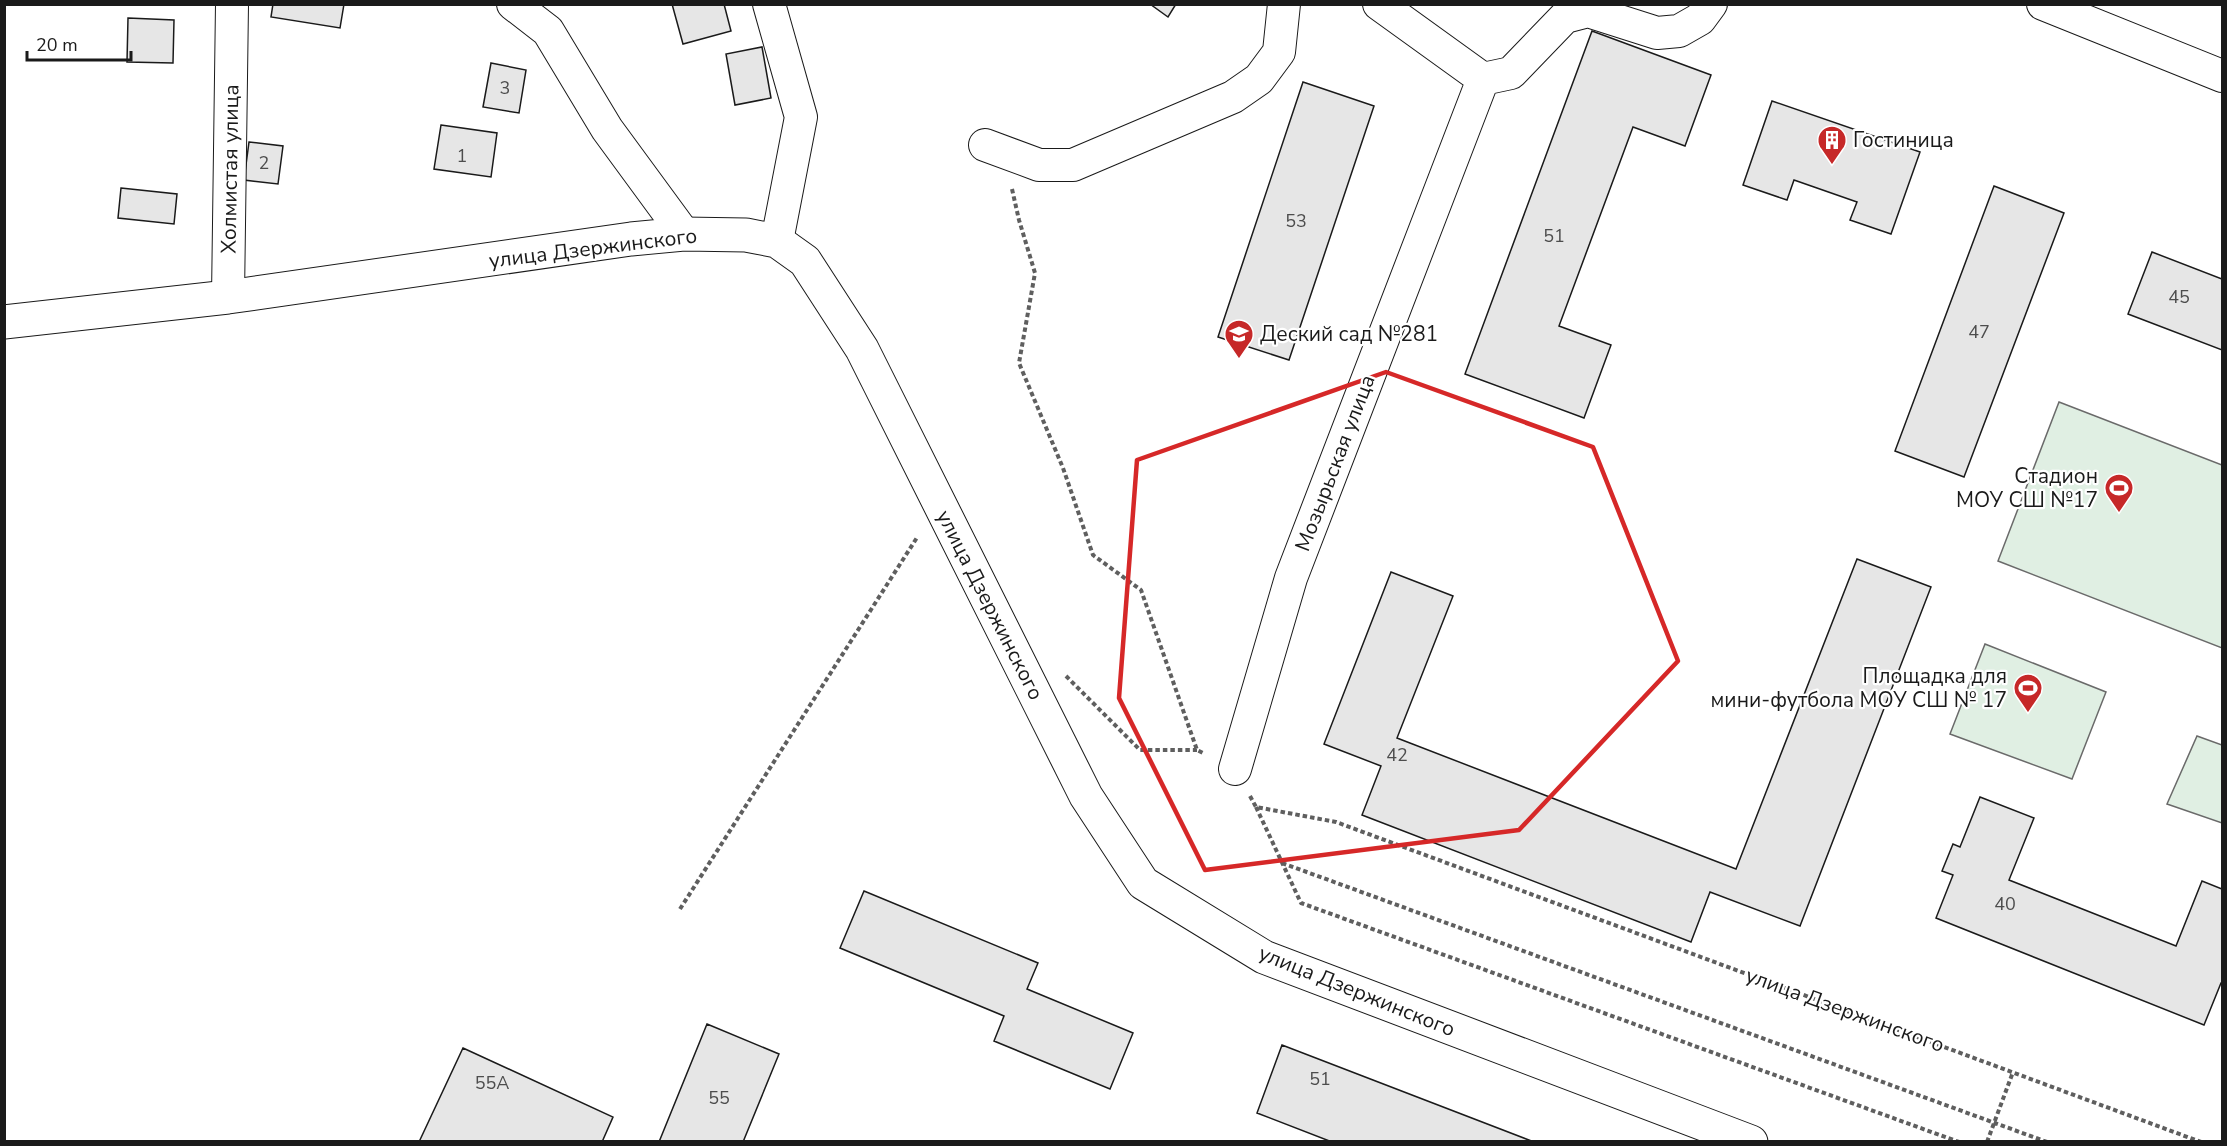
<svg xmlns="http://www.w3.org/2000/svg" width="2227" height="1146" font-family="'Nunito Sans',sans-serif">
  <style>
    .green { fill: #e0efe3; stroke: #6a6a6a; stroke-width: 1.5 }
    .building { fill: #e6e6e6; stroke: #1a1a1a; stroke-width: 1.5 }
    .lines { fill: none; stroke-linecap: round; stroke-linejoin: round }
    .minor-casing { stroke: #1a1a1a; stroke-width: 34 }
    .tertiary-casing { stroke: #1a1a1a; stroke-width: 35 }
    .path { stroke: #5f5f5f; stroke-width: 4; stroke-dasharray: 4.5 3; stroke-linecap: butt }
    .minor { stroke: #fff; stroke-width: 32 }
    .tertiary { stroke: #fff; stroke-width: 33 }
    .marked { fill: none; stroke: #d62828; stroke-width: 4.5; stroke-linejoin: round }
    .labels { text-anchor: middle; stroke-width: 4.5; stroke-linejoin: round; paint-order: stroke }
    .number-label { font-size: 18px; fill: #4d4d4d }
    .poi-label { font-size: 21px; fill: #1a1a1a; stroke: #fff; text-anchor: start }
    .street-label { font-size: 21px; fill: #1a1a1a; stroke: #fff }
  </style>
  <rect width="100%" height="100%" fill="#fff"/>
  <path class="green" d="M2059,402l163,63v183l-224,-87z
    M1985,644l121,48 -34,87 -122,-45z
    M2197,736l25,9v78l-55,-19z"/>
  <path class="building" d="M273,4h71l-4,24 -69,-11z
    M672,4h52l7,27 -48,13z
    M1150,4h26l-8,13z
    M128,18l46,2 -1,43 -46,-1z
    M1592,31l119,44 -26,71 -52,-19 -74,199 52,19 -27,73 -119,-44z
    M762,47l9,51 -36,7 -9,-51z
    M491,63l35,7 -7,43 -36,-6z
    M1303,82l71,24 -85,254 -71,-23z
    M1772,101l148,51 -29,82 -41,-14 7,-18 -63,-22 -7,20 -44,-15z
    M441,125l56,8 -6,44 -57,-8z
    M249,142l34,4 -5,38 -34,-4z
    M1994,186l70,27 -100,264 -69,-26z
    M121,188l56,6 -3,30 -56,-6z
    M2152,252l70,27v71l-94,-36z
    M1857,559l74,28 -131,339 -90,-34 -19,50 -329,-127 19,-49 -57,-22 67,-172 62,24 -56,142 339,131z
    M1980,797l54,21 -25,62 167,66 26,-65 20,8v94h-1l-17,42 -268,-107 17,-43 -11,-4 11,-27 7,3z
    M864,891l174,72 -11,26 106,44 -23,56 -116,-48 10,-25 -164,-68z
    M707,1024l72,30 -36,88h-84z
    M1282,1045l252,97h-202l-75,-29z
    M463,1048l150,69 -11,25h-183z"/>
  <g class="lines">
    <g class="minor-casing">
      <path id="minor" d="M513,4l35,27 59,98 77,105
        M769,4l32,113 -24,124
        M2043,4l179,72
        M1483,79l28,-6 54,-56 23,-6 69,22 22,-2 21,-12 11,-15
        M985,145l54,20h34l160,-68 26,-18 20,-27 5,-48
        M228,297l4,-293
        M1235,769l56,-191 192,-499 -104,-75"/>
    </g>
    <g class="tertiary-casing">
      <path id="tertiary" d="M4,322l224,-25 403,-58 53,-5 62,1 31,6 28,20 57,88 224,447 57,87 121,74 487,185"/>
    </g>
    <path class="path" d="M1012,189l7,31 16,53 -16,90 44,105 30,87 48,35 56,160 8,4
      M1066,676l74,74h57
      M1250,796l6,11 80,15 865,320
      M1256,807l45,96 658,239
      M1282,863l765,279
      M680,909l238,-373
      M1987,1142l26,-70"/>
    <use href="#minor" class="minor"/>
    <use href="#tertiary" class="tertiary"/>
  </g>
  <path class="marked" d="M1386,372l207,75 85,214 -159,169 -314,40 -86,-172 18,-238z"/>
  <defs>
    <g id="building-pin" transform="scale(1.5)"><path d="M0 17L-7.5 6A9.5 9.5 0 1 1 7.5 6Z" fill="#c62828" stroke="#fff"/><path d="M-4-6H4V6H1V3H-1V6H-4ZM-2.5-4.3h1.7v1.8h-1.7ZM.8-4.3h1.7v1.8H.8ZM-2.5-1h1.7V.8h-1.7ZM.8-1h1.7V.8H.8Z" fill="#fff"/></g>
    <g id="school-pin" transform="scale(1.5)"><path d="M0 17L-7.5 6A9.5 9.5 0 1 1 7.5 6Z" fill="#c62828" stroke="#fff"/><path d="M0-5L7-2L0 1L-7-2ZM-4 1L0 2.5L4 1V4Q0 6-4 4Z" fill="#fff"/></g>
    <g id="stadium-pin" transform="scale(1.5)"><path d="M0 17L-7.5 6A9.5 9.5 0 1 1 7.5 6Z" fill="#c62828" stroke="#fff"/><path d="M0-5a6.5 5 0 1 0 0 10a6.5 5 0 1 0 0-10ZM-3.5-1.8h7v3.6h-7Z" fill="#fff"/></g>
  </defs>
  <g fill-rule="evenodd">
    <use href="#building-pin" x="1832" y="140"/>
    <use href="#school-pin" x="1239" y="334"/>
    <use href="#stadium-pin" x="2119" y="488"/>
    <use href="#stadium-pin" x="2028" y="688"/>
  </g>
  <g class="labels">
    <g class="number-label">
      <text x="505" y="94">3</text>
      <text x="462" y="162">1</text>
      <text x="264" y="169">2</text>
      <text x="1296" y="227">53</text>
      <text x="1554" y="242">51</text>
      <text x="2179" y="303">45</text>
      <text x="1979" y="338">47</text>
      <text x="1397" y="761">42</text>
      <text x="2005" y="910">40</text>
      <text x="1320" y="1085">51</text>
      <text x="492" y="1089">55А</text>
      <text x="719" y="1104">55</text>
    </g>
    <g class="poi-label">
      <text x="1853" y="147">Гостиница</text>
      <text x="1260" y="341">Деский сад №281</text>
      <text x="2098" y="483" text-anchor="end">Стадион<tspan x="2098" dy="24">МОУ СШ №17</tspan></text>
      <text x="2007" y="683" text-anchor="end">Площадка для<tspan x="2007" dy="24">мини-футбола МОУ СШ № 17</tspan></text>
    </g>
    <g class="street-label">
      <text transform="translate(230 169) rotate(-89)" y="7">Холмистая улица</text>
      <text transform="translate(593 248) rotate(-7)" y="7">улица Дзержинского</text>
      <text transform="translate(1335 463) rotate(-69)" y="7">Мозырьская улица</text>
      <text transform="translate(990 605) rotate(63)" y="7">улица Дзержинского</text>
      <text transform="translate(1357 991) rotate(22)" y="7">улица Дзержинского</text>
      <text transform="translate(1845 1010) rotate(20)" y="7">улица Дзержинского</text>
    </g>
  </g>
  <rect width="2227" height="1146" fill="none" stroke="#1a1a1a" stroke-width="12"/>
  <path d="M27 51v9h104v-9" fill="none" stroke="#1a1a1a" stroke-width="3"/>
  <text x="36" y="51" font-size="18" fill="#1a1a1a" stroke="#ffffff" stroke-width="4.5" paint-order="stroke">20 m</text>
</svg>
